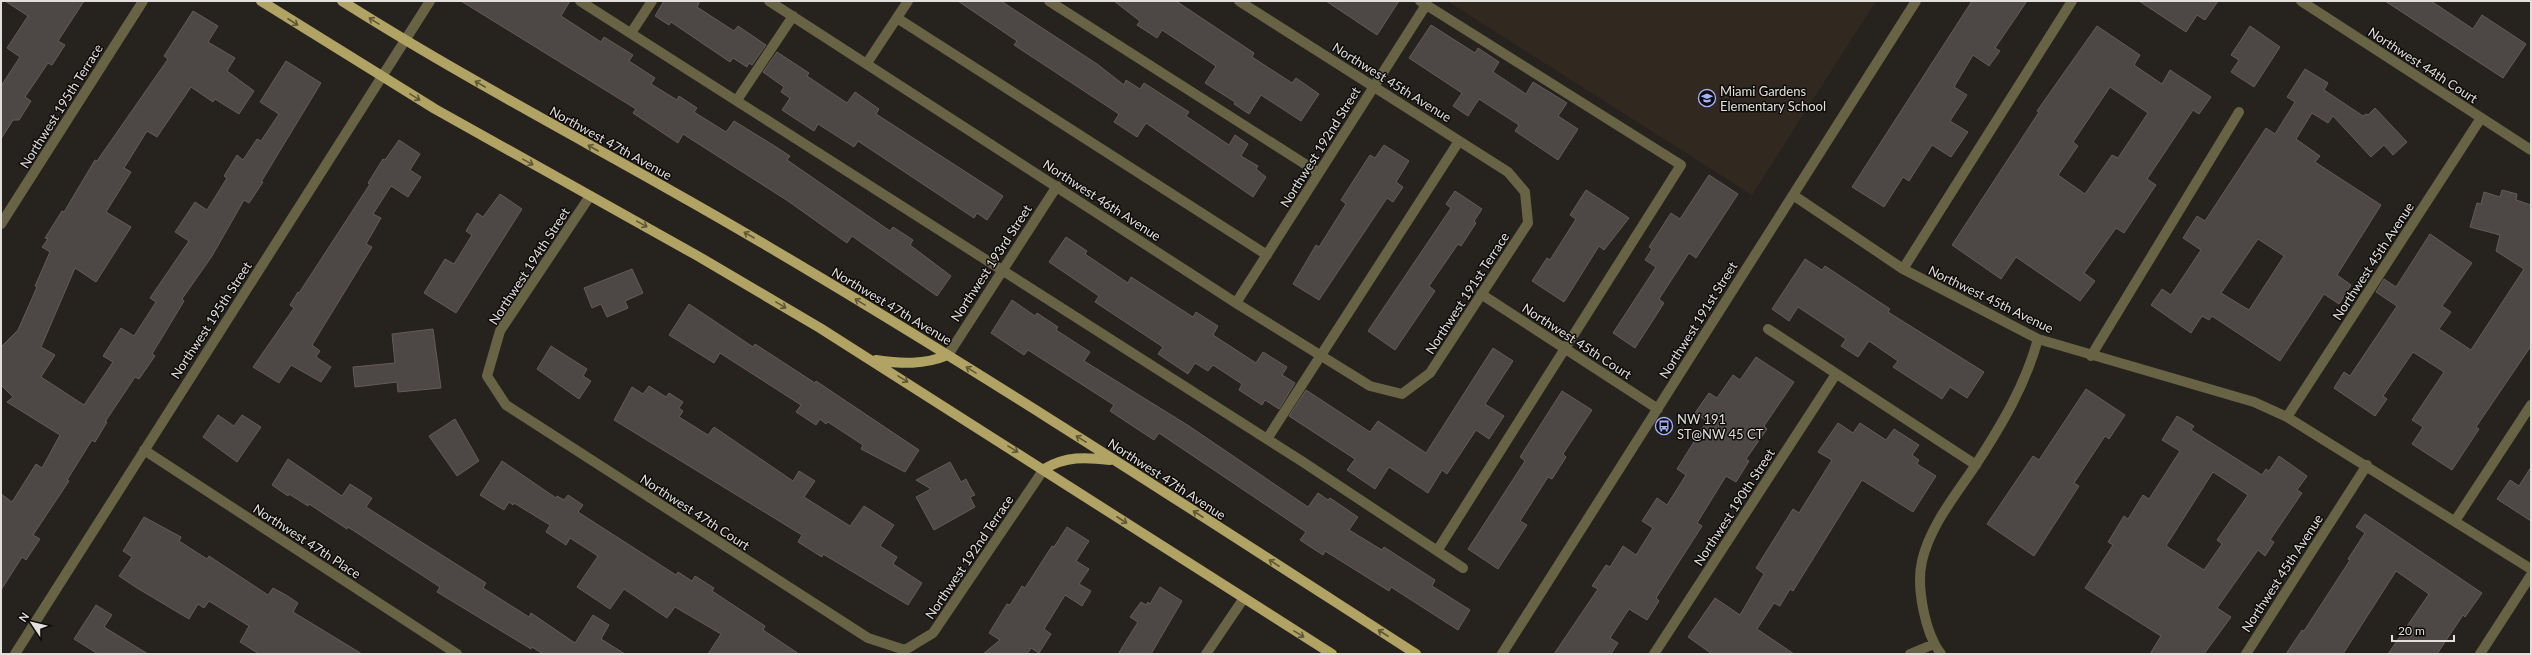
<svg xmlns="http://www.w3.org/2000/svg" width="2532" height="655" font-family="Lato,sans-serif">
  <style>
    .built { fill: #312820 }
    .building { fill: #4d4745; stroke: #635c5a; fill-rule: evenodd }
    .lines { fill: none; stroke-linecap: round; stroke-linejoin: round }
    .minor { stroke: #696345; stroke-width: 10 }
    .major { stroke: #b0a364; stroke-width: 10 }
    .oneway { stroke: #5e5837 }
    .labels { text-anchor: middle; stroke-width: 3; stroke-linejoin: round; paint-order: stroke }
    .street-label { font-size: 13px; fill: #e2dfdd; stroke: #0d0c0a }
    .poi-label { font-size: 13px; fill: #e2dfdd; stroke: #0d0c0a; text-anchor: start }
  </style>
  <rect width="100%" height="100%" fill="#26221e"/>
  <path class="built" d="M1447,1h429l-124,194z"/>
  <path class="building" d="M5,1h79l-26,40 7,4 -13,20 -4,-2 -23,34 6,4 -12,19h-6l-12,19v-53l19,-29 -13,-9 21,-32z
    M461,1h109l-9,15 40,26 3,-5 29,18 -4,6 26,17 -4,6 26,16 2,-4 18,12 -3,4 32,20 8,-11 39,24 17,11 -3,4 103,71 3,-4 20,13 -3,5 41,31 -14,20 -85,-60 -5,7 -59,-42 -105,-67 -5,9 -45,-30 3,-4z
    M664,1h36l-3,6 37,24 4,-5 28,19 -14,20 -3,-2 -2,4 -14,-9 -3,4 -59,-40 -2,3 -14,-9z
    M958,1h43l96,63 27,21 2,-5 14,9 4,-6 45,29 -3,4 43,29 6,-10 13,9 -7,12 17,10 -2,3 10,8 -13,20 -107,-74 -9,14 -23,-15 5,-8 -105,-69 3,-4z
    M1114,1h62l78,52 -2,4 40,26 4,-5 23,16 -18,27 -40,-26 -12,19 -15,-10 1,-2 -30,-19 11,-17 -54,-36 -5,8 -20,-13 3,-4z
    M1326,1h73l-22,34z
    M1972,1h55l-32,47 5,3 -11,15 -16,-11 -19,32 13,8 -17,26 18,11 -17,25 -19,-12 -23,36 -6,-4 -19,30 -32,-20z
    M2139,1h79l-13,19 -8,-5 -11,17z
    M2385,1h46l42,28 9,-14 44,29 -23,34z
    M193,11l25,15 -10,16 27,16 -8,13 27,20 -15,23 -24,-15 -2,3 -22,-15 -34,50 -10,-6 -23,37 7,4 -25,40 25,15 -35,55 -21,-14 -34,79 14,8 -14,22 43,28 29,-43 -10,-6 18,-28 13,8 22,-34 -6,-4 39,-57 -14,-9 20,-30 12,8 20,-32 -3,-2 13,-21 6,5 14,-21 4,2 18,-27 -19,-12 26,-41 35,22 -60,99h2l-14,21 -5,-3 -32,56 -30,43 2,2 -32,53 3,2 -16,23 -4,-2 -30,45h2l-12,20 -3,-2 -25,40 2,1 -36,54 7,4 -14,21 -4,-3 -21,33v-96l11,8 24,-38 6,4 18,-33 -53,-33 6,-5 -12,-12v-38l17,-17 19,-43 -2,-1 15,-34 -8,-5 6,-8 -3,-1 17,-27 2,1 31,-52 2,1 71,-102 -4,-3z
    M1431,25l44,28 3,-5 21,14 -6,10 33,22 7,-12 34,21 -9,13 20,13 -20,31 -43,-29 4,-6 -40,-26 -11,17 -15,-10 9,-13 -53,-35z
    M2097,26l43,29 -6,10 28,19 8,-14 41,27 -12,17 -6,-4 -46,69 9,6 -32,48 -8,-5 -32,45 11,8 -15,20 -64,-44 -15,22 -49,-34 87,-133 -2,-1zM2110,87l38,26 -30,45 -6,-3 -27,39 -27,-19 20,-29 -5,-4z
    M2250,26l30,21 -26,40 -23,-15 8,-12 -8,-5z
    M777,52l32,21 -2,3 40,27 8,-11 24,17 -3,5 127,82 -16,24 -10,-7 -3,5 -116,-77 -4,6 -36,-23 -4,7 -32,-21 8,-12 -9,-6 3,-5 -21,-15z
    M2305,69l23,14 -4,7 39,26 3,-2 2,1 7,-7 32,34 -14,13 -9,-10 -13,12 -38,-41 -5,7 -16,-10 -16,26 24,17 -5,6 66,43 -44,70 14,10 -12,19 -15,-10 -44,67 -68,-45 -3,4 -7,-4 -11,17 -40,-28 11,-16 9,6 30,-45 -18,-12 14,-22 8,5 61,-93 9,6 20,-32 -8,-5zM2258,239l26,17 -35,54 -28,-17z
    M399,140l21,14 -10,16 11,7 -13,20 -17,-11 -18,28 8,4 -15,26 6,3 -60,98 8,6 -4,6 15,10 -10,15 -30,-17 -12,18 -26,-16 41,-59 -4,-3 8,-13 1,1 71,-109 -2,-1 15,-24 2,1z
    M1384,145l25,16 -13,21 7,5 -10,15 -6,-4 -68,102 -26,-16 23,-39 3,2 27,-43 -5,-4 29,-45 5,3z
    M1709,175l29,19 -42,64 -7,-5 -30,46 5,4 -29,45 -22,-15 43,-66 -11,-7 7,-11 -3,-2 22,-34 9,6z
    M1586,190l43,28 -25,32 -5,-4 -35,56 -32,-21 15,-23 3,2 26,-41 -6,-4z
    M2502,190l15,4 -1,6 15,5v141l-55,81 3,2 -27,41 -40,-26 11,-17 -11,-7 32,-48 -31,-20 -30,44 4,3 -12,17 -41,-28 10,-16 6,4 47,-70 -21,-14 8,-13 12,8 34,-53 42,29 -30,43 9,6 -12,17 32,21 53,-81 -28,-18 4,-16 -30,-8 7,-24 4,1 3,-12 16,5z
    M1455,191l27,18 -8,12 2,2 -15,23 -3,-2 -29,42 6,5 -40,59 -27,-19 83,-123 -5,-4z
    M500,194l22,15 -66,104 -32,-20 21,-34 9,5 18,-29 -6,-4 11,-18 6,4z
    M1066,237l21,14 -2,3 43,29 3,-6 62,40 3,-5 22,14 -5,9 43,28 7,-11 24,15 -5,8 13,8 -16,26 -14,-9 -3,5 -23,-15 3,-6 -29,-19 -5,6 -13,-8 -7,11 -30,-20 5,-7 -68,-45 4,-6 -50,-34z
    M1805,259l17,11 3,-4 65,43 -2,3 96,60 -17,26 -17,-11 -8,12 -49,-32 5,-6 -29,-20 -11,16 -17,-11 5,-7 -48,-32 -9,14 -17,-12z
    M632,269l11,24 -18,8 3,7 -21,9 -6,-13 -9,4 -8,-20z
    M1012,300l23,16 2,-3 21,14 -2,3 34,22 -6,9 105,65 119,81 10,-14 10,7 2,-2 28,19 -9,13 33,20 2,-3 51,33 -3,6 38,24 -12,20 -67,-43 -2,4 -64,-40 -2,4 -23,-15 6,-8 -147,-99 -5,7 -44,-29 4,-6 -86,-55 -4,5 -33,-22z
    M689,304l64,43 2,-3 60,39 1,-2 103,69 -14,22 -44,-23 2,-4 -35,-23 -2,2 -6,-5 -4,6 -20,-13 5,-7 -81,-52 -6,10 -45,-28z
    M433,329l8,59 -43,4 -1,-10 -42,5 -2,-20 42,-4 -3,-29z
    M551,346l36,23 -4,7 8,5 -12,18 -42,-30z
    M1493,348l20,13 -28,43 19,12 -15,23 -13,-9 -29,44 -5,-4 -14,23 -39,-26 -14,22 -28,-19 8,-11 -66,-43 17,-26 64,42 8,-11 48,32z
    M1756,357l38,25 -30,44 3,3 -21,30 3,2 -13,21 -10,-6 -29,47 5,3 -46,72 3,3 -12,19 -18,-11 -19,29 8,5 -7,11h-57l44,-65 -6,-3 14,-21 4,2 13,-21 13,9 17,-27 -11,-7 15,-23 10,7 19,-30 -9,-6 30,-48 -12,-8 14,-20 8,5 16,-23 7,5z
    M649,386l17,11 3,-4 14,9 -4,6 4,3 -4,6 29,18 6,-8 79,54 6,-10 16,10 -11,16 46,29 14,-20 30,19 -14,21 17,11 -4,7 29,19 -14,22 -85,-51 -1,3 -24,-15 4,-7 -188,-115 18,-33 11,7z
    M2086,389l39,26 -16,24 -4,-3 -31,47 5,3 -45,70 -47,-32 46,-68 6,4z
    M1562,391l30,19 -29,44 3,3 -14,22 -4,-2 -28,44 7,4 -29,44 -30,-20 57,-88 -5,-4z
    M218,415l16,11 8,-11 19,12 -24,35 -34,-25z
    M2177,416l17,10 -3,4 71,45 4,-6 3,2 10,-15 28,20 -10,14 5,3 -32,47 4,2 -9,14 -7,-6 -41,58 14,9 -27,37h-54l11,-18 -76,-48 28,-43 -5,-3 16,-26 4,3 15,-24 6,4 31,-48 -18,-11zM2213,472l35,23 -31,45 5,4 -18,26 -38,-24z
    M455,419l24,42 -22,15 -28,-40z
    M1838,423l15,10 7,-10 26,17 8,-11 25,16 -7,10 7,5 -2,4 19,12 -23,36 -51,-32 -69,111 -3,-2 -10,17 -6,-3 -17,26 37,25h-82l-24,-17 27,-39 25,17 24,-41 -8,-6 37,-59 6,4 33,-53 -14,-8z
    M288,459l54,37 8,-12 22,14 -6,9 120,76 -3,5 46,29 2,-4 44,30 18,-28 16,10 -8,14 24,15h-82l-11,-7 -1,2 -94,-57 3,-5 -92,-60 -1,2 -38,-25 -1,2 -19,-12 -1,2 -16,-11z
    M502,461l54,37 1,-2 7,4 4,-5 15,10 -5,7 98,63 2,-3 14,9 3,-5 19,12 -2,3 53,35 -2,4 36,24h-91l13,-20 -46,-27 -8,11 -43,-29 -14,20 -33,-22 21,-31 -28,-18 -4,7 -20,-13 4,-7 -36,-22 -1,2 -4,-3 -5,8 -24,-15z
    M950,462l11,20 5,-3 4,8 5,8 -5,2 5,10 -41,23 -18,-33 15,-8 -15,-9z
    M2531,467v54l-34,-22 13,-19 9,6z
    M2365,514l117,79 -17,24 -2,-2 -26,39h-49l41,-60 -33,-23 -53,83h-57l16,-24 2,1 46,-71 -2,-1 17,-26 -9,-6z
    M144,517l37,20 -2,4 28,18 2,-3 59,39 5,-7 13,7 12,8 -5,9 69,42h-103l-19,-12 9,-16 -40,-25 -5,7 -6,-4 -9,15 -52,-31 -18,-12 13,-19 -9,-6z
    M1067,527l22,14 -13,20 13,8 -10,15 12,7 -9,15 -17,-11 -21,34 7,5 -12,19 -8,-5 -4,6h-44l17,-14 -11,-7 18,-29 3,1 12,-19 3,2 27,-42 2,1z
    M1160,587l22,14 -31,53h-33l20,-32 -8,-5 11,-15 5,3 2,-3 2,2z
    M96,605l16,10 -8,12 44,27h-50l-24,-15z"/>
  <g class="lines">
    <path class="minor" d="M580,1l723,461 160,106
      M769,1l467,302 134,83 32,8 28,-21 98,-150 -3,-31 -17,-20 -269,-171
      M1049,1l270,172
      M1420,1l261,164 -244,386
      M2301,1l230,149
      M897,18l370,237
      M631,33l21,-32
      M867,63l41,-62
      M737,100l56,-84
      M1793,195l110,74 135,70 216,63 33,15 244,152
      M590,196l-90,135 -13,45 19,29 362,233 37,12 28,-17 111,-164
      M1,224l142,-223
      M1903,269l169,-268
      M1481,294l177,115
      M1236,303l190,-298
      M1768,329l208,136
      M948,355l109,-169
      M2091,356l148,-244
      M2287,417l194,-299
      M1267,439l192,-298
      M144,450l313,204
      M2455,521l76,-116
      M15,654l415,-653
      M1206,654l38,-56
      M1502,654l414,-653
      M1654,654l182,-280
      M1910,654l24,-10
      M1941,654c-16,-21 -25,-67 -19,-93 8,-35 33,-65 53,-95 26,-40 50,-80 63,-127
      M2246,654l121,-189
      M2480,654l51,-79"/>
    <path class="major" d="M261,1l174,108 261,146 124,73 512,326
      M342,1c139,88 286,162 427,246 219,129 433,269 647,407
      M876,360c25,4 48,5 72,-5
      M1044,469c22,-13 41,-12 66,-9"/>
  </g>
  <defs><path id="oneway-shaft" d="M-6 0H5M1.5-3L5.5 0L1.5 3" fill="none" stroke-width="1.6" stroke-linecap="round" stroke-linejoin="round"/></defs>
  <g class="oneway">
    <use href="#oneway-shaft" transform="translate(374 21) rotate(-148)"/>
    <use href="#oneway-shaft" transform="translate(293 22) rotate(33)"/>
    <use href="#oneway-shaft" transform="translate(480 84) rotate(-150)"/>
    <use href="#oneway-shaft" transform="translate(415 97) rotate(31)"/>
    <use href="#oneway-shaft" transform="translate(593 148) rotate(-150)"/>
    <use href="#oneway-shaft" transform="translate(528 162) rotate(29)"/>
    <use href="#oneway-shaft" transform="translate(642 224) rotate(29)"/>
    <use href="#oneway-shaft" transform="translate(749 235) rotate(-150)"/>
    <use href="#oneway-shaft" transform="translate(860 302) rotate(-149)"/>
    <use href="#oneway-shaft" transform="translate(781 305) rotate(31)"/>
    <use href="#oneway-shaft" transform="translate(971 370) rotate(-148)"/>
    <use href="#oneway-shaft" transform="translate(903 379) rotate(32)"/>
    <use href="#oneway-shaft" transform="translate(1081 439) rotate(-148)"/>
    <use href="#oneway-shaft" transform="translate(1013 449) rotate(32)"/>
    <use href="#oneway-shaft" transform="translate(1198 514) rotate(-147)"/>
    <use href="#oneway-shaft" transform="translate(1122 520) rotate(33)"/>
    <use href="#oneway-shaft" transform="translate(1274 563) rotate(-147)"/>
    <use href="#oneway-shaft" transform="translate(1383 633) rotate(-147)"/>
    <use href="#oneway-shaft" transform="translate(1299 634) rotate(32)"/>
  </g>
  <defs>
    <g id="school-ring" transform="scale(0.9)"><circle r="9.5" fill="#0d0c0a" stroke="#a2b2fd" stroke-width="1.5"/><path d="M0-5L7-2L0 1L-7-2ZM-4 1L0 2.5L4 1V4Q0 6-4 4Z" fill="#a2b2fd"/></g>
    <g id="bus-ring" transform="scale(0.9)"><circle r="9.5" fill="#0d0c0a" stroke="#a2b2fd" stroke-width="1.5"/><path d="M-5-6H5V4H4V6H2V4H-2V6H-4V4H-5ZM-3.5-4V0h7V-4ZM-3.5 1.2v1.5H-2V1.2ZM2 1.2v1.5H3.5V1.2Z" fill="#a2b2fd"/></g>
  </defs>
  <g fill-rule="evenodd">
    <use href="#school-ring" x="1707" y="98"/>
    <use href="#bus-ring" x="1664" y="426"/>
  </g>
  <g class="labels">
    <g class="street-label">
      <text transform="translate(2423 65) rotate(33)" y="5">Northwest 44th Court</text>
      <text transform="translate(1392 82) rotate(32)" y="5">Northwest 45th Avenue</text>
      <text transform="translate(61 106) rotate(-58)" y="5">Northwest 195th Terrace</text>
      <text transform="translate(611 143) rotate(29)" y="5">Northwest 47th Avenue</text>
      <text transform="translate(1320 147) rotate(-58)" y="5">Northwest 192nd Street</text>
      <text transform="translate(1102 200) rotate(33)" y="5">Northwest 46th Avenue</text>
      <text transform="translate(2373 261) rotate(-57)" y="5">Northwest 45th Avenue</text>
      <text transform="translate(991 263) rotate(-57)" y="5">Northwest 193rd Street</text>
      <text transform="translate(529 266) rotate(-57)" y="5">Northwest 194th Street</text>
      <text transform="translate(1467 293) rotate(-57)" y="5">Northwest 191st Terrace</text>
      <text transform="translate(1991 299) rotate(26)" y="5">Northwest 45th Avenue</text>
      <text transform="translate(892 306) rotate(31)" y="5">Northwest 47th Avenue</text>
      <text transform="translate(211 320) rotate(-57)" y="5">Northwest 195th Street</text>
      <text transform="translate(1698 320) rotate(-58)" y="5">Northwest 191st Street</text>
      <text transform="translate(1577 341) rotate(33)" y="5">Northwest 45th Court</text>
      <text transform="translate(1167 479) rotate(33)" y="5">Northwest 47th Avenue</text>
      <text transform="translate(1734 507) rotate(-57)" y="5">Northwest 190th Street</text>
      <text transform="translate(695 512) rotate(33)" y="5">Northwest 47th Court</text>
      <text transform="translate(307 541) rotate(33)" y="5">Northwest 47th Place</text>
      <text transform="translate(969 557) rotate(-56)" y="5">Northwest 192nd Terrace</text>
      <text transform="translate(2282 573) rotate(-57)" y="5">Northwest 45th Avenue</text>
    </g>
    <g class="poi-label">
      <text x="1720" y="96">Miami Gardens<tspan x="1720" dy="15">Elementary School</tspan></text>
      <text x="1677" y="424">NW 191<tspan x="1677" dy="15">ST@NW 45 CT</tspan></text>
    </g>
  </g>
  <rect width="2532" height="655" fill="none" stroke="#e2dfdd" stroke-width="4"/>
  <g transform="translate(32 623) rotate(305)" stroke="#0d0c0a" stroke-width="3" paint-order="stroke">
  <path d="M0-3L7 15L0 10L-7 15Z" fill="#e2dfdd"/>
  <text y="-6" font-size="11" font-weight="bold" text-anchor="middle" fill="#e2dfdd">N</text>
  </g>
  <path d="M2392 635v6h62v-6" fill="none" stroke="#e2dfdd" stroke-width="2"/>
  <text x="2398" y="635" font-size="12" fill="#e2dfdd" stroke="#0d0c0a" stroke-width="3" paint-order="stroke">20 m</text>
</svg>
